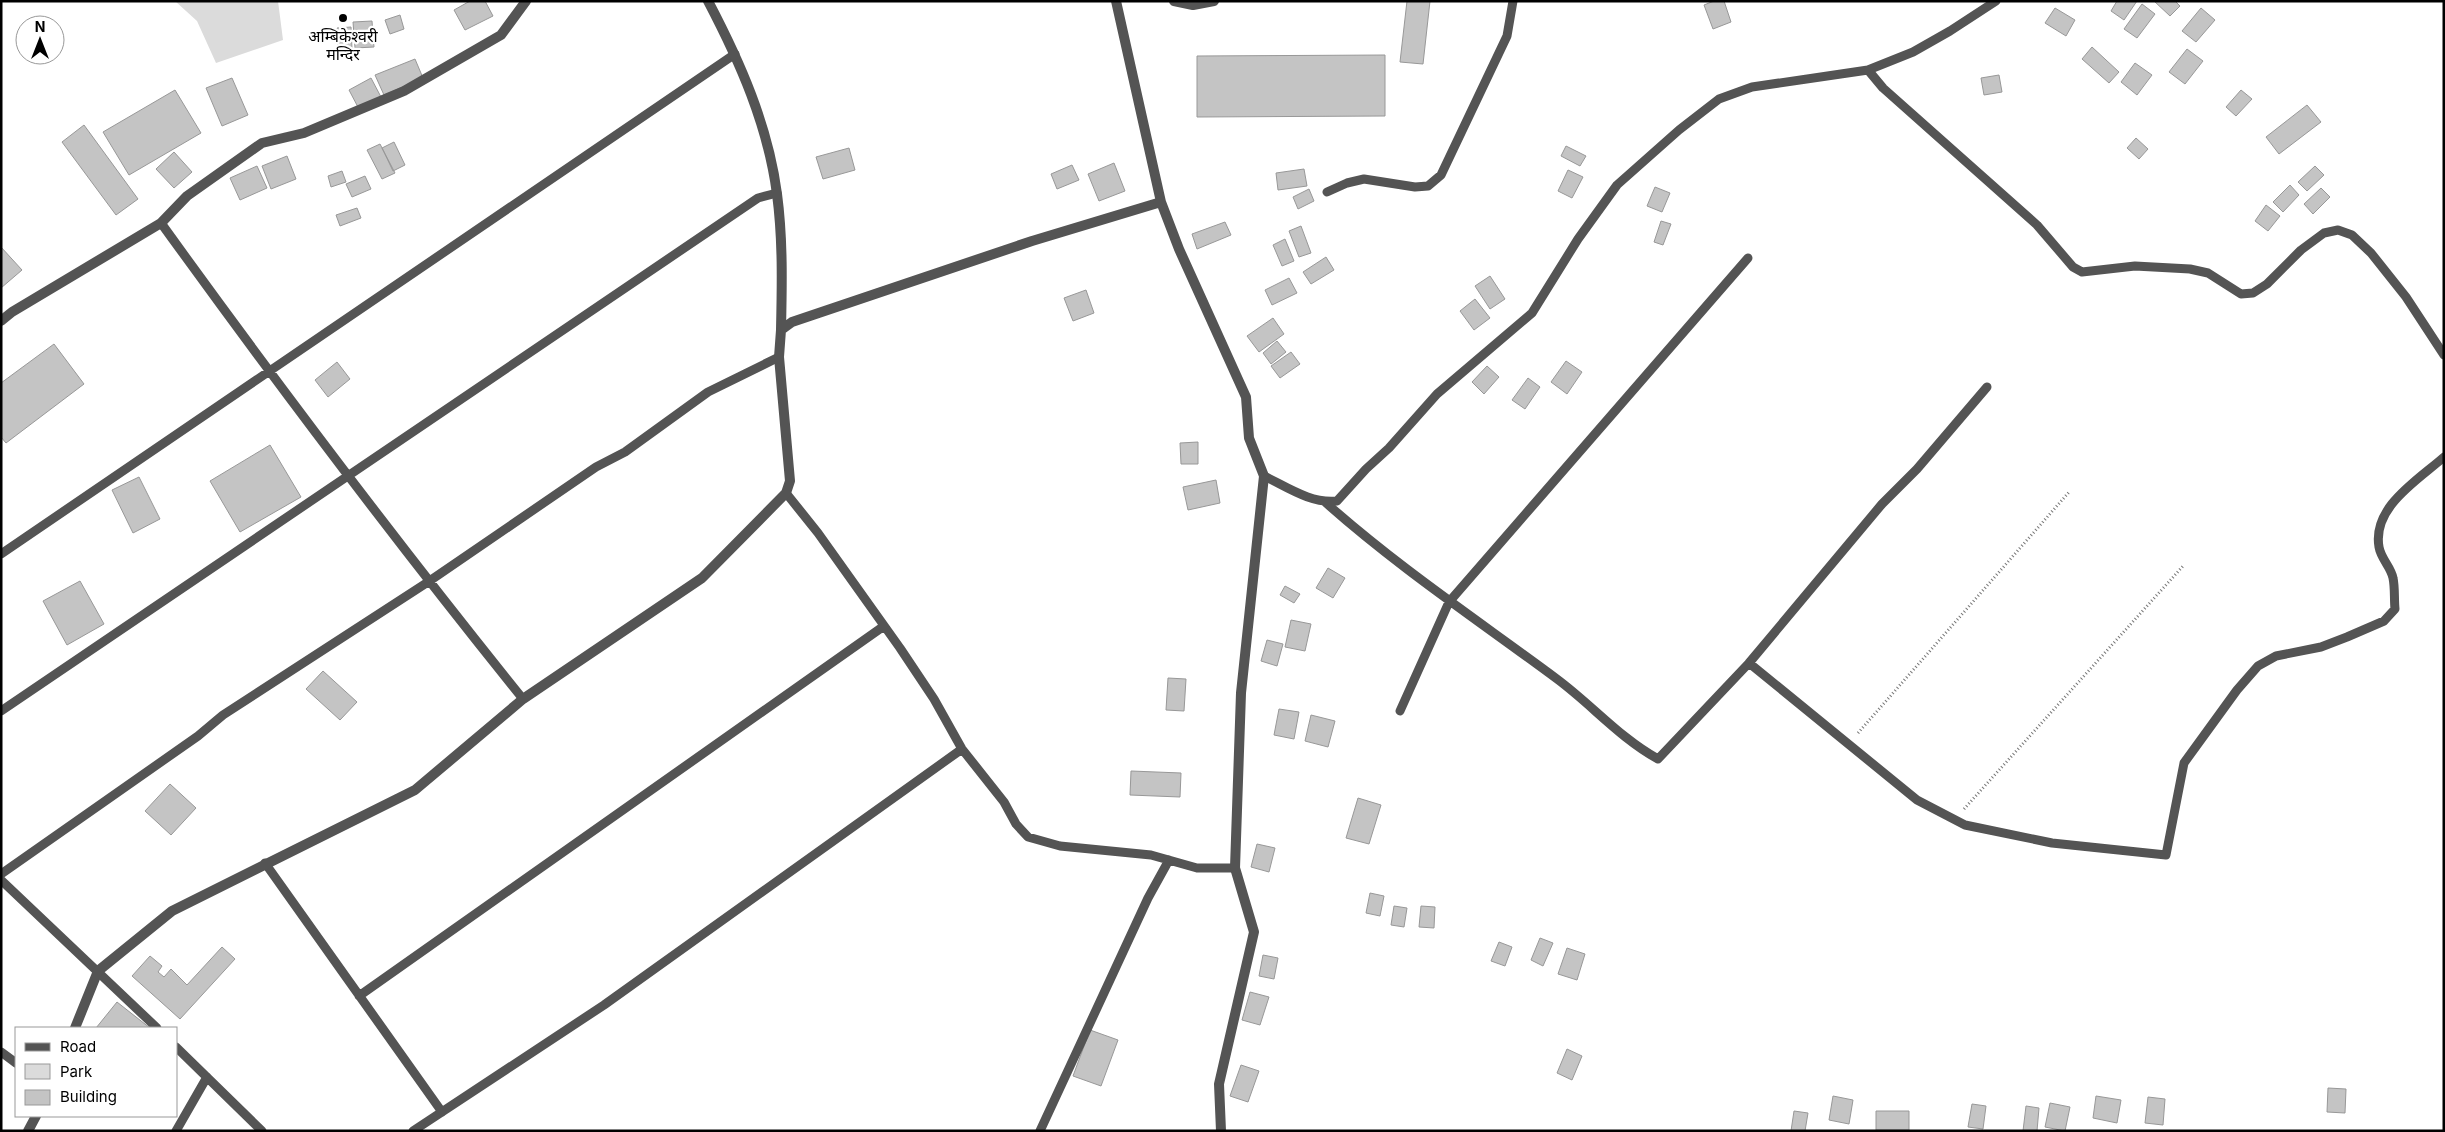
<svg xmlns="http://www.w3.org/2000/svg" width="2445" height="1132" font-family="Inter,'Noto Sans Devanagari',sans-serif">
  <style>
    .green { fill: #dbdbdb }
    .building { fill: #c4c4c4; stroke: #989898 }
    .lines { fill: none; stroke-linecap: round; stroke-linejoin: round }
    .path { stroke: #767676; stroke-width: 3; stroke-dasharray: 1 2.5; stroke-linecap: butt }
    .service { stroke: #545454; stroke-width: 9 }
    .minor { stroke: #545454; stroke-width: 10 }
    .poi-dot { fill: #000; stroke: #fff; stroke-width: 2 }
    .labels { text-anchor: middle; stroke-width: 4.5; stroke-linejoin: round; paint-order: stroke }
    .poi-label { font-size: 16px; fill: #000; stroke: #fff }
  </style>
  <rect width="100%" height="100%" fill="#fff"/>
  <path class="green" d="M175,1h103l5,39 -67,23 -19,-42z"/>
  <path class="building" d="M470,1h15l8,15 -28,14 -11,-20z
    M1407,1h23l-7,63 -23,-2z
    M1714,1h10l7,21 -18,7 -9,-24z
    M2117,1h20l-13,19 -13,-9z
    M2154,1h21l5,5 -10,10z
    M2142,4l13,10 -18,24 -13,-9z
    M2055,8l20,12 -9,16 -21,-13z
    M2201,8l14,12 -19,22 -14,-11z
    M400,15l4,14 -14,5 -5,-14z
    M372,21l2,26 -19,1 -2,-26z
    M351,27l1,22 -14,1 -1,-22z
    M2092,47l27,25 -10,11 -27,-24z
    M2187,49l16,12 -18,23 -16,-12z
    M1385,55v61l-188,1v-61z
    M415,59l8,19 -39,17 -9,-20z
    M2135,63l17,12 -15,20 -16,-13z
    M1999,75l3,17 -18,3 -3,-17z
    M232,78l16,37 -26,11 -16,-38z
    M371,78l10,19 -22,12 -10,-19z
    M175,90l26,43 -72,42 -26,-43z
    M2241,90l11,9 -16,17 -10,-9z
    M2307,105l14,17 -42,32 -13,-17z
    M84,125l54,74 -22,16 -54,-73z
    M2136,138l12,11 -9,10 -12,-11z
    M394,142l11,23 -12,6 -11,-23z
    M380,144l15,29 -13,6 -15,-29z
    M1566,146l20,10 -6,10 -19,-10z
    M849,148l6,22 -32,9 -7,-22z
    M174,152l18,20 -18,16 -18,-19z
    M287,156l9,23 -25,10 -9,-23z
    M1114,163l11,28 -26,10 -11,-27z
    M1072,165l7,15 -22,9 -6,-15z
    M257,166l10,22 -27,12 -10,-22z
    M2315,166l9,9 -17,16 -9,-9z
    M1304,169l3,17 -29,4 -2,-17z
    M1568,170l15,7 -11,21 -14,-7z
    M342,171l4,11 -15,5 -3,-11z
    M365,176l6,13 -19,8 -6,-13z
    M2290,185l9,10 -16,17 -10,-10z
    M1655,187l15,6 -8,19 -15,-6z
    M2321,188l9,9 -17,17 -9,-10z
    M1309,189l5,12 -16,8 -5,-12z
    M2266,205l14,11 -12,15 -13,-10z
    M357,208l4,10 -21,8 -4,-11z
    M1661,221l10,3 -8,21 -9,-3z
    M1225,222l6,13 -34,14 -5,-15z
    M1301,226l10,27 -12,4 -10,-26z
    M1285,239l9,22 -12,5 -9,-21z
    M1,247l21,23 -21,18z
    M1326,257l8,13 -23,14 -8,-12z
    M1490,276l15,23 -15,10 -15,-23z
    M1289,278l8,15 -25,12 -7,-15z
    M1086,290l8,23 -21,8 -9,-23z
    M1475,299l15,19 -16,12 -14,-19z
    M1273,318l11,16 -25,18 -12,-16z
    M1277,341l9,11 -15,12 -8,-11z
    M54,344l30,40 -78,59 -5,-6v-54z
    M1291,352l9,12 -20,14 -9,-12z
    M1566,361l16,11 -15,22 -16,-12z
    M337,362l13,17 -22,18 -13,-17z
    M1487,366l12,11 -15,17 -12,-12z
    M1528,378l12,9 -15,22 -13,-9z
    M1198,442v22h-17l-1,-21z
    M270,445l31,52 -61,35 -30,-51z
    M139,477l21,42 -27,14 -21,-43z
    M1216,480l4,23 -32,7 -5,-23z
    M1328,568l17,10 -12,20 -17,-10z
    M80,581l24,43 -37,21 -24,-44z
    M1285,586l15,8 -6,9 -14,-8z
    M1291,620l20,4 -6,27 -20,-4z
    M1267,640l16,4 -6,22 -16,-5z
    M323,671l34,31 -17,18 -34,-31z
    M1168,678l18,1 -2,32 -18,-1z
    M1279,709l20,3 -5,27 -20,-4z
    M1311,715l24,6 -7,26 -23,-6z
    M1131,771l50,2 -1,24 -50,-2z
    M170,784l26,24 -25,27 -26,-24z
    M1358,798l23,7 -12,39 -23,-6z
    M1257,844l18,4 -6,24 -18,-5z
    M1370,893l14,3 -4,20 -14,-3z
    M1394,906l13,2 -3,19 -13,-2z
    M1421,906l14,1 -1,21 -15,-1z
    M1540,938l13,5 -10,23 -12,-6z
    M1499,942l13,5 -7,19 -14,-5z
    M222,947l13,12 -55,60 -48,-43 18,-20 12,10 -4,6 6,5 7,-8 16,16z
    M1567,948l18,6 -8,26 -19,-6z
    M1263,955l15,3 -4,21 -15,-3z
    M1250,992l19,5 -9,28 -18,-5z
    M117,1002l33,26h-54z
    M1090,1030l28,10 -17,46 -28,-10z
    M1567,1049l15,7 -10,24 -15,-7z
    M1241,1065l18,6 -11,31 -18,-6z
    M2328,1088l18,1 -1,24 -18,-1z
    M1833,1096l20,4 -4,24 -20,-4z
    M2096,1096l25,4 -4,23 -24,-5z
    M2148,1097l17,2 -2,26 -18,-2z
    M2050,1103l20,4 -5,24 -20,-4z
    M1972,1104l14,2 -3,23 -15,-2z
    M2026,1106l13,2 -2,23h-14z
    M1794,1111l14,2 -3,18h-14z
    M1876,1111h33v19h-33z"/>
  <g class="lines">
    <path class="path" d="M1858,733l212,-242
      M1964,809l220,-244"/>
    <path class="service" d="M1868,70l15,18 154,137 36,42 9,5 53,-6 55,3 18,4 33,21 12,-1 14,-9 34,-34 23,-17 14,-3 14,5 19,18 35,44 38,58
      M1327,192l20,-9 17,-4 51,8 13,-1 13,-11 66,-139 6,-35
      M161,223c117,162 237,321 362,476
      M1264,476c23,11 47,28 73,25l29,-32 23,-21 48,-54 95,-81 46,-74 39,-54 62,-55 40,-31 33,-12 116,-17 45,-18 37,-21 46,-30
      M786,493l32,40 82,115 34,51 28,50 42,53 12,22 12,13 32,9 91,9 46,13h38
      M1325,502c73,65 154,119 232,177 35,26 63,59 101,80l91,-96 168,137 48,25 87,18 114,12 18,-92 53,-73 21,-24 18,-10 45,-9 26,-10 37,-16 11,-12c-1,-10 0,-22 -2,-31 -2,-11 -12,-19 -14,-31 -7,-40 39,-67 65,-90
      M1,554l734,-500
      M1749,663l133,-159 35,-35 70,-82
      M1,711l757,-513 19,-5
      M1400,711l49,-109 299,-344
      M265,863l177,249
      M1,874l197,-138 25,-21 205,-133 168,-115 29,-15 83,-60 71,-35
      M1,880l156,148
      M359,996l525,-370
      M176,1047l86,84
      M1,1052l15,11
      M176,1131l31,-54
      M413,1131l191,-126 358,-256
      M1040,1131l108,-233 21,-38"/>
    <path class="minor" d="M708,1c32,61 60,124 69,193 6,45 5,91 4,136
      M1116,1l45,201 18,47 67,148 3,41 15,38 -23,217 -6,175 19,64 -35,152 2,47
      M1174,1l19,4 21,-4
      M1,321l11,-9 149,-89 26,-27 75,-53 42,-10 100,-42 97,-56 25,-34
      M75,1028l23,-57 74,-60 243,-121 108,-91 179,-121 84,-85 4,-12 -11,-124 2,-27 11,-8 240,-81 129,-39
      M28,1131l8,-15"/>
  </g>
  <circle class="poi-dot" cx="343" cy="18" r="5"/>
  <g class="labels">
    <g class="poi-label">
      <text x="343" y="42">अम्बिकेश्‍वरी<tspan x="343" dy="18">मन्दिर</tspan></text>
    </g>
  </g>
  <rect width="2445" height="1132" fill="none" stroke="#000000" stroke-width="5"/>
  <rect x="15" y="1027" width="162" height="90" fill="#ffffff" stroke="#999999"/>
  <rect x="25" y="1043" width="25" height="8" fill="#545454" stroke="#999999"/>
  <text x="60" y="1052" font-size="15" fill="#000000">Road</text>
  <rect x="25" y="1064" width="25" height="15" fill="#dbdbdb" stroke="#999999"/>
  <text x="60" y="1077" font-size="15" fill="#000000">Park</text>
  <rect x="25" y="1090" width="25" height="15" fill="#c4c4c4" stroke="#999999"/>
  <text x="60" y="1102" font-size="15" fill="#000000">Building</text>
  <g transform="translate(40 40)"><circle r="24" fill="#ffffff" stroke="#999999"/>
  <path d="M0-4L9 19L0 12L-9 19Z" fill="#000000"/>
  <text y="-8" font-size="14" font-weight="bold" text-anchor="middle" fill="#000000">N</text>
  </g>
</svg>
